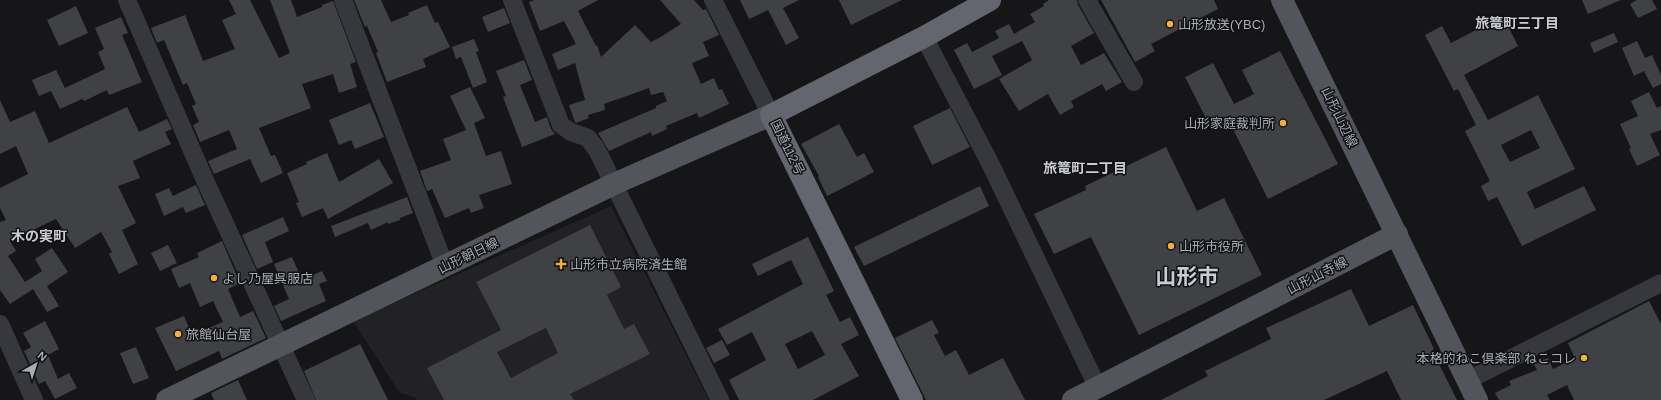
<svg xmlns="http://www.w3.org/2000/svg" width="1661" height="400" font-family="Helvetica,'Noto Sans JP',sans-serif">
  <style>
    .built { fill: #222225 }
    .building { fill: #404145; fill-rule: evenodd }
    .lines { fill: none; stroke-linecap: round; stroke-linejoin: round }
    .minor { stroke: #37383d; stroke-width: 18 }
    .major { stroke: #53555c; stroke-width: 22 }
    .highway { stroke: #63666e; stroke-width: 22 }
    .poi-dot { fill: #f2b134; stroke: #111113; stroke-width: 1.5 }
    .labels { text-anchor: middle; stroke-width: 3; stroke-linejoin: round; paint-order: stroke }
    .poi-label { font-size: 13px; fill: #a8adb8; stroke: #111113; text-anchor: start }
    .street-label { font-size: 13px; fill: #a8adb8; stroke: #111113 }
    .neighbourhood-label { font-size: 14px; font-weight: bold; fill: #c9ccd4; stroke: #111113 }
    .town-label { font-size: 21px; font-weight: bold; fill: #c9ccd4; stroke: #111113 }
  </style>
  <rect width="100%" height="100%" fill="#161618"/>
  <path class="built" d="M611,206l98,194h-292l-1,-2 -17,-6 -46,-71z"/>
  <path class="building" d="M229,0h21l29,58 11,-5 -20,-53h21l6,17 25,-10v-2l11,-4 23,61 -6,2 7,23 -18,6 -6,-19 -31,10 9,24 -52,20 12,28 4,-1 8,18 -22,10 -11,-24 -36,15 -6,-13 29,-12 -8,-19 -29,12 -7,-17 6,-3 -7,-16 4,-2 -9,-21 -4,2 -19,-45 -7,3 -6,-15 34,-13 18,46 32,-12 -13,-29 14,-6z
    M354,0h27l10,22 18,-7 -1,-2 19,-8 8,18 3,-1 12,25 -27,12 3,8 -39,15 -11,-29 2,-1 -11,-26 -2,1z
    M535,0h63l-20,11 18,35 1,-1 4,12 34,-32 16,17 8,-4 22,-14 -21,-24h34l9,10 3,-1 13,26 -16,7 6,14 -17,7 9,21 13,-6 5,12 3,-1 7,15 -30,14 -2,-5 -31,13 1,3 -15,7 -1,-4 -42,19 -11,-18 58,-25v-2l11,-5 -4,-9 -12,3 -2,-7 -45,16 1,6 -17,5 1,3 -13,5 -1,-1 -6,-17 16,-5 -10,-37 -17,7 -6,-16 24,-10 -12,-23 -24,10 -11,-29z
    M740,0h59l-16,8 16,30 -13,7 -18,-35 -19,9z
    M839,0h63l-51,25z
    M1049,0h28l1,5 16,28 -23,13 10,19 23,-12 18,29 -16,9 -4,-7 -31,17 3,6 -14,8 -12,-21 -29,17 -20,-32 33,-19 -10,-19 -30,15 10,19 -28,14 -20,-39 13,-7 5,9 27,-14 -4,-7 14,-7 5,10 21,-12 -5,-8 14,-8 -1,-2z
    M1101,0h113l4,9 -67,35 4,7 -20,11z
    M1582,0h39l-33,14z
    M1637,0h15l5,9 -19,9 -8,-14z
    M76,6l12,27 -29,13 -12,-26z
    M504,8l6,15 -22,9 -6,-15z
    M1503,16l15,30 -54,29 24,45 50,-25 37,74 -48,23 8,17 49,-23 12,24 -74,36 -25,-49 -9,4 -7,-15 9,-5 -25,-50 11,-6 -18,-36 -4,2 -29,-56 17,-9 9,17zM1531,130l9,18 -30,14 -9,-17z
    M121,17l7,16 -6,2 20,47 -33,13 -2,-5 -23,11 -2,-2 -22,10 -9,-18 -12,5 -7,-16 24,-10 9,18 40,-19 -7,-17 6,-3 -9,-21z
    M1614,33l4,9 -24,11 -4,-10z
    M474,39l5,12 -3,1 11,30 -14,6 -12,-31 -5,2 -4,-12z
    M1637,41l8,17 7,-3 9,20v9l-8,4 -9,-17 -10,5 -12,-28z
    M1280,51l58,113 -70,35 -39,-78 -17,9 -27,-53 28,-14 21,41 20,-10 -12,-24z
    M524,60l8,20 -12,5 15,37 12,-5 4,12 4,5 -33,13 -19,-50 3,-1 -10,-25z
    M470,87l15,31 -11,5 12,33 15,-5 11,33 -33,11 5,13 -13,5 -2,-5 -24,10 -13,-29 -5,2 -7,-20 31,-11 -8,-21 23,-9 -16,-34z
    M1649,92l8,16 4,-2v24l-11,4 10,21 -23,11 -8,-17 2,-1 -11,-24 18,-8 -7,-15z
    M0,100l10,22 25,-11 14,32 78,-36 12,25 28,-13 5,10 -7,3 6,12 -38,17 7,17 -22,8 18,37 -14,7 16,34 -19,10 -10,-20 3,-2 -11,-20 -26,16 -19,-29 -46,22 6,10 -8,5 17,26 17,-11 -7,-12 17,-11 16,24 -21,14 12,20 -12,6 -14,-23 -23,15 -10,-14v-68l6,-2 -6,-12v-20l28,-14 -12,-28 -16,8z
    M370,103l14,34 -29,12 -4,-9 -12,5 -10,-25z
    M950,108l20,39 -38,18 -19,-39z
    M839,124l18,33 7,-4 10,19 -47,24 -9,-19 1,-1 -18,-32z
    M1166,147l31,64 27,-13 38,77 -123,60 -48,-98 -37,17 -20,-40 52,-24 -1,-4z
    M327,153l12,29 40,-23 14,24 -65,36 -5,-11 -21,9 -6,-14 3,-1 -12,-29 20,-9 -1,-2z
    M196,185l9,20 -19,8 -3,-6 -19,9 -9,-22 14,-6 4,8z
    M980,186l9,20 -125,60 -10,-19z
    M407,197l6,16 -13,5v2l-12,4v-2l-17,8 -3,-7 -33,14 -4,-11z
    M283,217l6,14 -24,11 8,20 -16,7 -15,-34z
    M590,225l31,62 -14,8 17,34 10,-5 16,30 -80,40 4,6h-130l-17,-32 74,-38 -25,-48zM546,328l12,25 -47,25 -14,-26z
    M808,237l26,54 -8,4 14,27 10,-5 9,18 -18,9 18,32 -46,24h-74l-10,-20 37,-20 -14,-28 -25,13 -9,-16 85,-45 -12,-24 -33,16 -6,-12zM812,331l13,24 -27,14 -13,-25z
    M222,241l18,42 -12,6 12,28 13,-6 13,27 -44,21 -3,-8 -43,20 -21,-43 29,-12 8,19 31,-13 -10,-21 -13,6 -10,-24 -11,5 -8,-19 28,-12 -2,-4z
    M168,245l9,18 -17,8 -9,-18z
    M292,257l10,23 20,-9 5,10 -8,3 7,17 -45,20 -7,-15 15,-7 -15,-35z
    M1351,289l18,37 44,-21 21,44 -2,1 25,50h-56l-14,-29 -63,29h-163l47,-24 -3,-5 66,-32 -5,-11z
    M1649,301l12,23v76h-87l-7,-15 -20,10 3,5h-51l-4,-7 16,-8 -2,-4 28,-11 -3,-6 14,-6 5,11 22,-11 -7,-15z
    M932,320l7,13 -5,2 11,21 11,-6 13,25 34,-17 22,42h-99l-31,-62z
    M45,321l14,28 -11,6 10,24 11,-6 8,15 -22,11 -10,-18 -6,3 -15,-33 7,-4 -8,-14z
    M722,340l8,15 -16,8 -8,-15z
    M360,344l28,56h-72l-12,-29z
    M136,347l13,31 -16,6 -13,-31z
    M238,380l9,20h-33l-3,-7z"/>
  <g class="lines">
    <path class="minor" d="M127,0l77,178 102,222
      M343,0l102,266
      M512,0l49,125 10,7 17,6 9,12 123,250
      M713,0l58,115
      M1087,0l47,82
      M924,37l66,126 108,225
      M0,324l34,76
      M1468,380l193,-97"/>
    <path class="major" d="M1282,0l195,400
      M167,400l447,-216 157,-69
      M1073,400l324,-166"/>
    <path class="highway" d="M912,400l-141,-285 153,-78 66,-37"/>
  </g>
  <g class="poi-dot">
    <circle cx="1170" cy="24" r="4"/>
    <circle cx="1283" cy="123" r="4"/>
    <circle cx="1171" cy="246" r="4"/>
    <path d="M559 258h4v4h4v4h-4v4h-4v-4h-4v-4h4z"/>
    <circle cx="214" cy="278" r="4"/>
    <circle cx="178" cy="334" r="4"/>
    <circle cx="1584" cy="358" r="4"/>
  </g>
  <g class="labels">
    <g class="poi-label">
      <text x="1178" y="29">山形放送(YBC)</text>
      <text x="1275" y="128" text-anchor="end">山形家庭裁判所</text>
      <text x="1179" y="251">山形市役所</text>
      <text x="570" y="269">山形市立病院済生館</text>
      <text x="222" y="283">よし乃屋呉服店</text>
      <text x="186" y="339">旅館仙台屋</text>
      <text x="1576" y="363" text-anchor="end">本格的ねこ倶楽部 ねこコレ</text>
    </g>
    <g class="street-label">
      <text transform="translate(1340 117) rotate(64)" y="5">山形山辺線</text>
      <text transform="translate(788 147) rotate(64)" y="5">国道112号</text>
      <text transform="translate(468 255) rotate(-26)" y="5">山形朝日線</text>
      <text transform="translate(1317 275) rotate(-27)" y="5">山形山寺線</text>
    </g>
    <g class="neighbourhood-label">
      <text x="1517" y="28">旅篭町三丁目</text>
      <text x="1085" y="173">旅篭町二丁目</text>
      <text x="39" y="241">木の実町</text>
    </g>
    <g class="town-label">
      <text x="1187" y="284">山形市</text>
    </g>
  </g>
  <g transform="translate(36 364) rotate(39)" stroke="#111113" stroke-width="3" paint-order="stroke">
  <path d="M0-3L7 15L0 10L-7 15Z" fill="#a8adb8"/>
  <text y="-6" font-size="11" font-weight="bold" text-anchor="middle" fill="#a8adb8">N</text>
  </g>
</svg>
